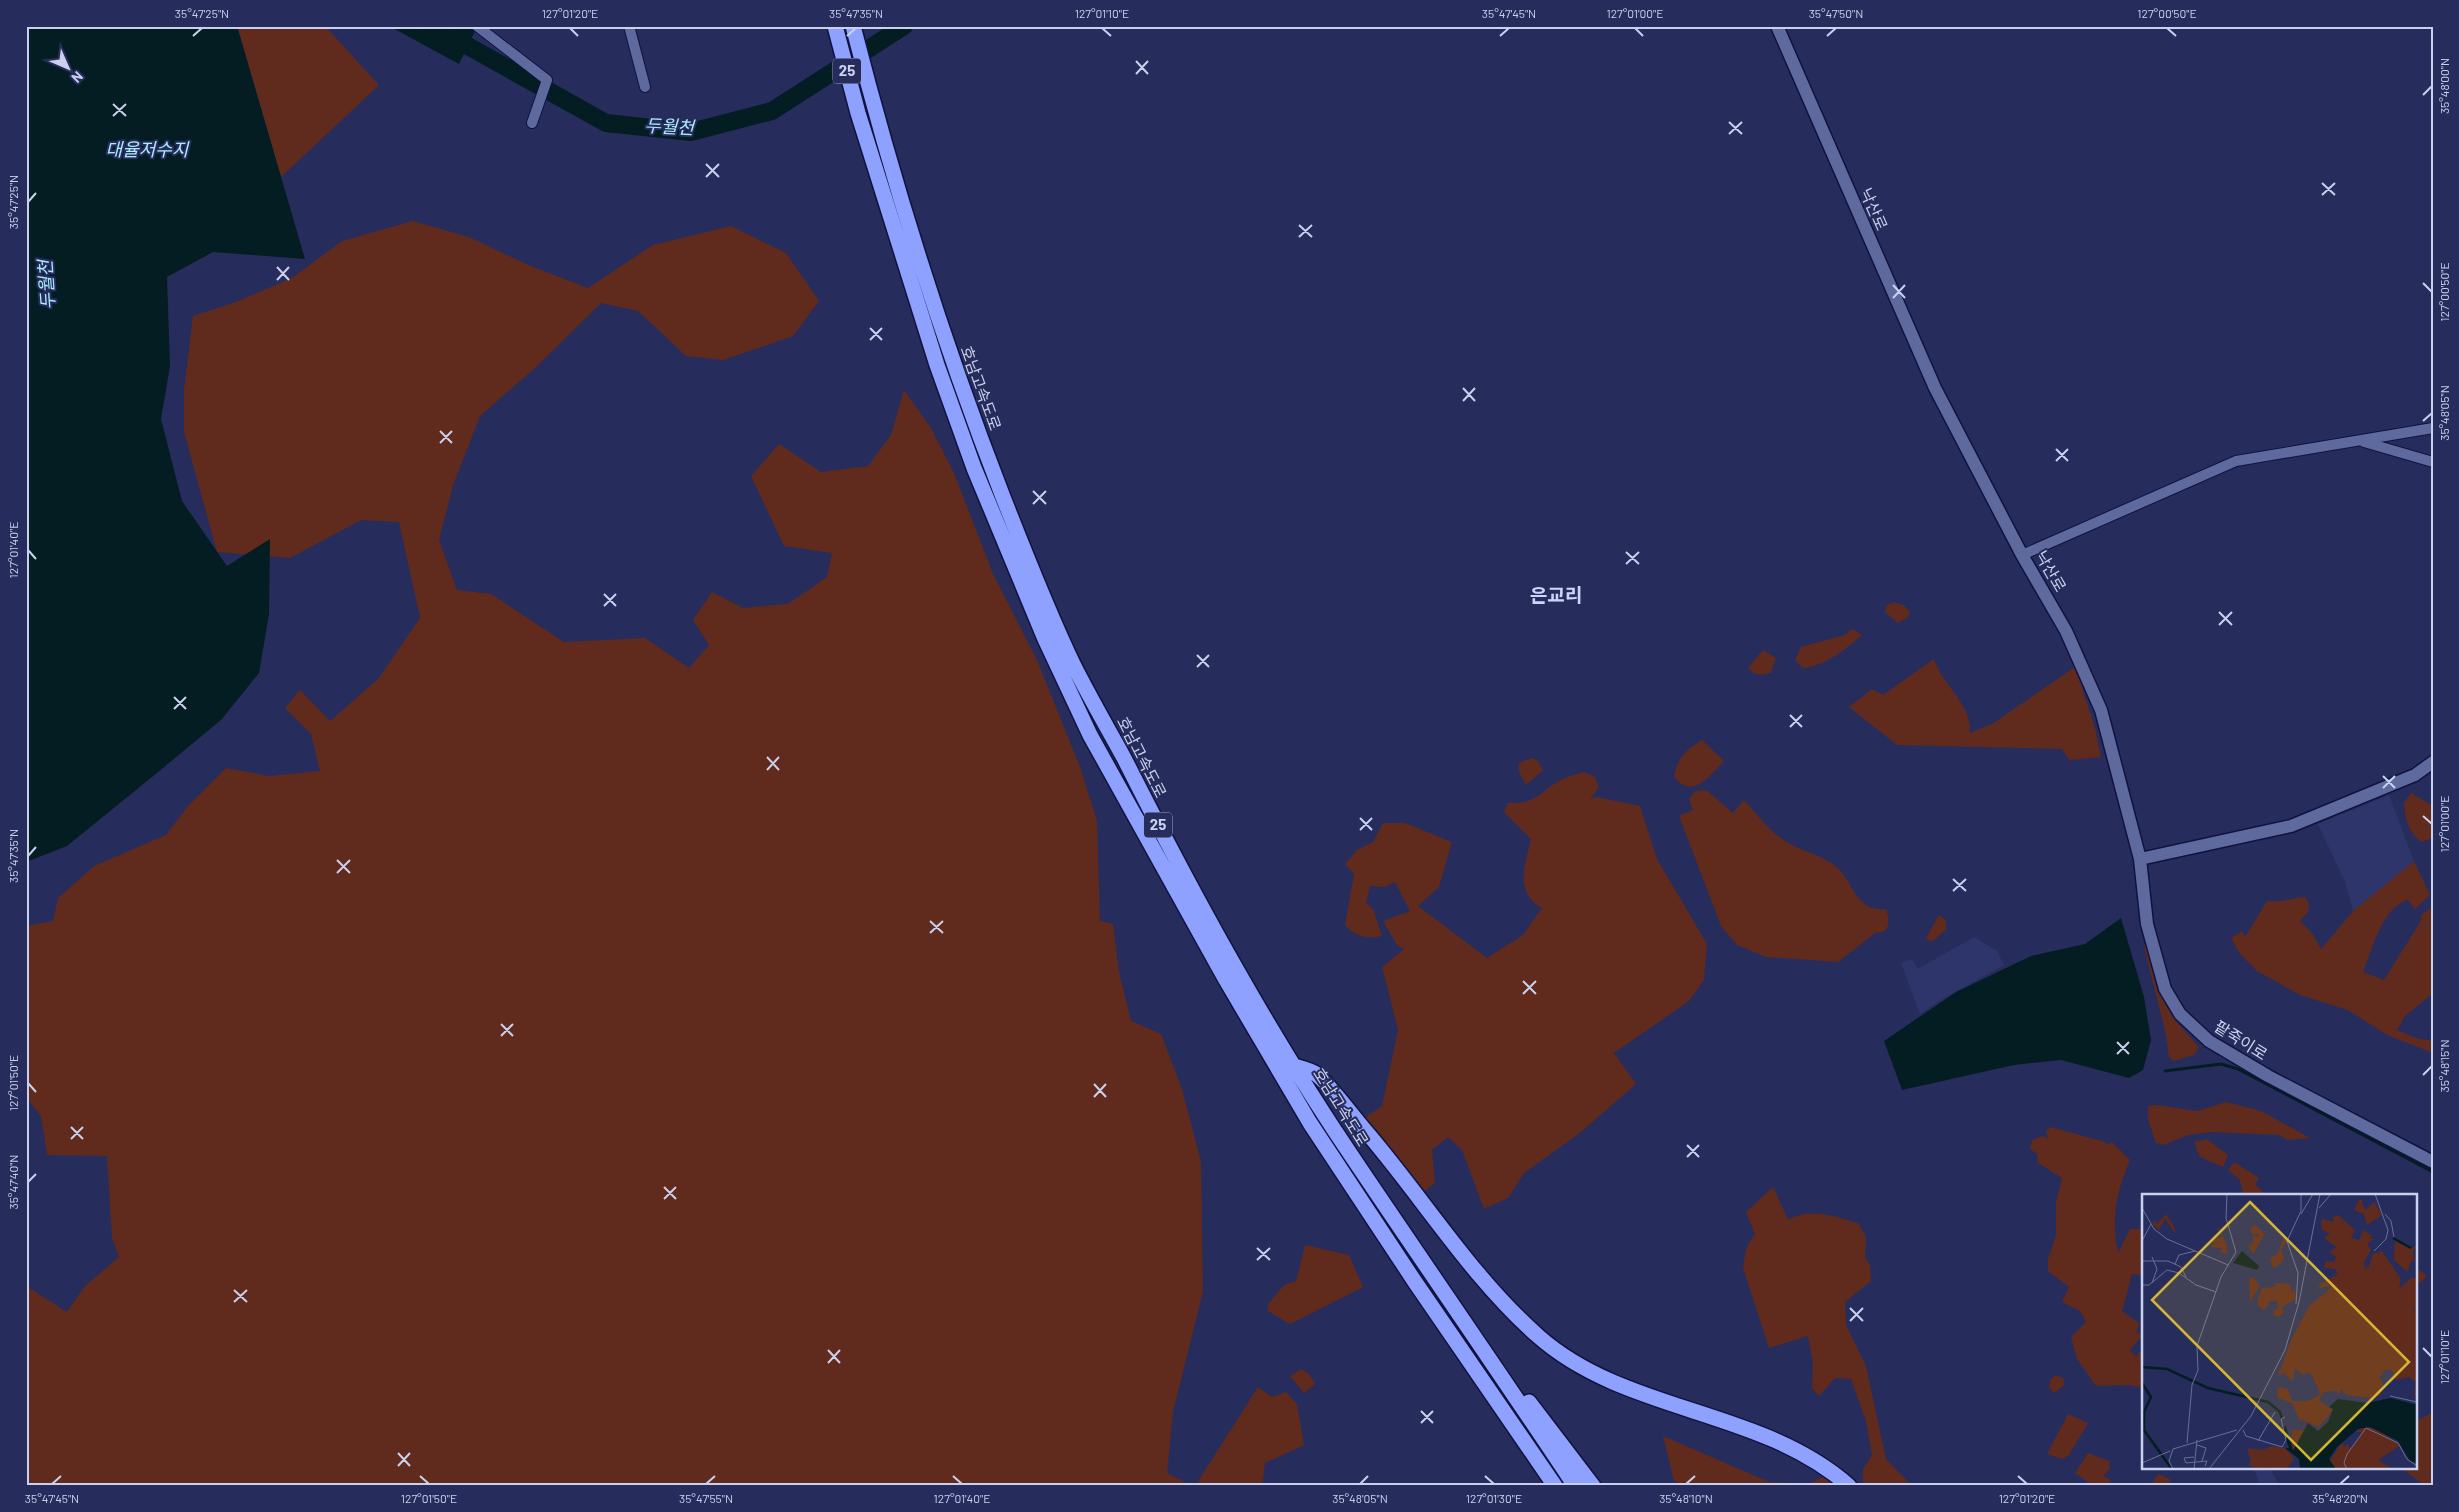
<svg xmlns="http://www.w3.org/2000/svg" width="2459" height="1512" font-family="Barlow,'Noto Sans KR',sans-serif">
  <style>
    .built { fill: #2e356b }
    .green { fill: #602a1d }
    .water { fill: #031d22 }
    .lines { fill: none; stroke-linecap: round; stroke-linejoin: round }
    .stream { stroke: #031d22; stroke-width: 3 }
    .river { stroke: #031d22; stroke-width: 18 }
    .minor-casing { stroke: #10133f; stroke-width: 12 }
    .tertiary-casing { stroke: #10133f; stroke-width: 15 }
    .motorway-casing { stroke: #10133f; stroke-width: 18 }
    .minor { stroke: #5e699d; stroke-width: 10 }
    .tertiary { stroke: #5e699d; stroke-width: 12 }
    .motorway { stroke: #8fa1ff; stroke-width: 15 }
    .ticks { fill: none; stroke: #cad1ee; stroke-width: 2 }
    .labels { text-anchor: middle; stroke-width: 4; stroke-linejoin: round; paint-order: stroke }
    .shield { fill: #262d5c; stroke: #99a0c2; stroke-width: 1 }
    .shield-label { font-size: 15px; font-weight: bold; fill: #cad1ee }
    .street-label { font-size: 16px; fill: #cad1ee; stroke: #262d5c }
    .water-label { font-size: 18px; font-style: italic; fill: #abebfb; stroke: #262d5c }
    .quarter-label { font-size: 19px; font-weight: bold; fill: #cdd6fa; stroke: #262d5c }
    .inset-river { fill: none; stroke: #031d22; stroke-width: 2.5 }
    .inset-road { fill: none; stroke: #686f96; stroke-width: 1 }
    .view { fill: #d5b534; fill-opacity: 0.15; stroke: #d5b534; stroke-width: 2.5 }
    .inset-edge { fill: none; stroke: #cad1ee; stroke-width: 2.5 }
    .neatline { fill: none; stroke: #cad1ee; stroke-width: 2 }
    .ticks-label { font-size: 12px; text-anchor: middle; fill: #cad1ee }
  </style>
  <rect width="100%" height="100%" fill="#262d5c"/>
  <path class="built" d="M2389,795l25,66 -61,50 -8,-29 -27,-58z
    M1974,937l23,14 7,14 -65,36 -19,13 -19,-51 11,-4 6,10z
    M2253,1468h17l9,18h-18z"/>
  <path class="green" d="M237,26h88l54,59 -98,92z
    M413,221l56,16 59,28 60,23 65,-43 78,-19 55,27 33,48 -26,35 -70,24 -37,-4 -48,-45 -37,-8 -64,63 -57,50 -27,69 -14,55 18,50 34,4 73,48 81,-4 44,30 20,-23 -16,-25 19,-28 31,16 45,-4 39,-27 5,-24 -48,-7 -33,-70 28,-32 42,28 47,-6 23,-31 13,-45 27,38 23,45 39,101 44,86 43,107 17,54 3,100 13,3 6,48 12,49 30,13 21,55 19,73 2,129 -30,121 -6,61 25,13h-1166v-200l41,26 18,-26 34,-29 -7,-19 -5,-82 -60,-1 -6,-39 -15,-19v-171l27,-5 5,-23 36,-32 72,-31 21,-28 39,-39 43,8 51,-5 -9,-37 -26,-26 15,-18 30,31 48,-42 42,-61 -21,-96 -38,-2 -71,38 -73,-6 -33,-120v-42l9,-74 43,-14 56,-24 50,-37z
    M1894,602l9,3 7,6 -2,6 -10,6 -13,-11 2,-7z
    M1852,629l10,6c-16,14 -37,31 -59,33l-8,-8 6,-13 44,-12z
    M1763,650l13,8 -5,15c-11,2 -15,3 -23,-5z
    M1934,659c3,7 6,15 11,21 12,18 26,31 25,53l22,-9 83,-57 20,61 6,29 -32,3 -7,-11 -165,-4 -48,-38 23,-18 11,6z
    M1702,740l22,21c-15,15 -31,39 -50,16 3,-19 12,-27 28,-37z
    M1532,758l6,3 5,9 -17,15 -7,-13v-9z
    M1584,772l11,5 4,10 -9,12 6,-2 44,9 17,53 50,85 -3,36 -15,21 -75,52 22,31 -55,48 -57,41 -16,25 -24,11 -22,-59 -14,-13 -16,13 3,33 -20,15 -55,-77 22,-15 16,-76 -16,-63 22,-18 -7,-4 -14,-24 27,-10 -15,-29 -10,5 -15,-1 -4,17 7,6 9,27c-16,3 -26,1 -37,-11l9,-51 -9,-10 12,-14 16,-8 10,-19h22l47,19 -13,45 -21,19 69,52 36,-23 19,-27c-28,-15 -17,-44 -11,-69l-27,-27 4,-9c31,1 31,-12 53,-23 7,-4 15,-6 23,-8z
    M1706,790l27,23 11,-13c12,13 26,32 41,41 15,9 32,13 46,22 24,15 21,49 55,46 4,12 5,24 -11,24l-37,29 -72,-5 -29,-12 -16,-19 -42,-110 14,-6 -4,-11 6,-8z
    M2411,793l22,13v32l-12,4c-13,-10 -16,-24 -17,-39z
    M2414,861l16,34 -15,14 -7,-9c-26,7 -36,50 -45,72l21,8 38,-61 -2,-3 13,-10v87l-28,23 -8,14 19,8 17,3v12l-46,-18 -39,-25 -48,-15 -43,-24 -17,-17 -9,-16 11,-7 3,6 22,-36c14,2 24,-3 38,-4l4,6 -1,9 -8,9 12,12 9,16 32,-38z
    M1939,915l7,5v10l-15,12 -5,-4z
    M2146,940l13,51 15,28 25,28 -5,8 -20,6 -5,-4 -4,-27 -21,-83z
    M2226,1102l35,9 49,27 -22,2 -9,-5 -67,-3 -24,3 -24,10 -8,-2 -8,-24v-13l9,-1 40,6z
    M2051,1127l54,15 1,3 6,-3 18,18c-14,33 -19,57 -12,93l12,-24h13v46l-11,-1 -10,37 18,13 -4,8 6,4 -12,14 6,7 7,-9v40l-13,-3 -34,1 -19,-27 -6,-22 15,-15 -6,-11 -18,-9 7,-15 -21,-16v-12l8,-24v-32l6,-25 -24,-15 -1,-9 -7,-5 2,-9 11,-4 5,3 -2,-8z
    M2207,1139l21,16 -5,12 -23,-10 -6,-15z
    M2234,1162l25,16 -4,6 11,12h-26l3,-5 -4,-12 -11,-9z
    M1773,1187l15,32c26,-11 44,-3 70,4l8,14 -1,21 5,6 1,17 -26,21 1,23 20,41 20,93 26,27h-49v-17l9,-14 -6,-34 -15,-42 -16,-1 -16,18 -7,-8 1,-25 -5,-27 -39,12 -26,-80 3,-20 9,-14 -9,-22z
    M1305,1245l44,10 14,32 -73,37 -22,-13v-7l16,-19 12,-4z
    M2415,1267l12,9 -7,7 -5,-1z
    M1301,1369l9,6 5,9 -11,9 -14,-17z
    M2056,1375l8,4 -1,7 -9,7 -5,-5 1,-8z
    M1258,1387l14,10 14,-5 11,12 7,41 -39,18 -3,23h-67z
    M2433,1412v74h-8l-24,-18h14v-46z
    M2068,1414l20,9 -19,32 -6,4 -16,-5z
    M1663,1436l106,46 38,2 24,-10 13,12h-158l-12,-5z
    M2088,1453l21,8 1,8 -7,7 8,4 -4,6h-13l-19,-13z
    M2159,1474l12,6 -3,6h-19z"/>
  <path class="water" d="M26,26h211l68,233 -92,-7 -46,25 3,89 -9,53 21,82 45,65 43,-27 -1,75 -10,59 -38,47 -69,57 -85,69 -41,16z
    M389,26h77l9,5 -16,33z
    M2121,918l23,79 7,43 -8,30 -14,8 -68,-18 -47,5 -112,25 -18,-49 72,-49 75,-36 54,-12z"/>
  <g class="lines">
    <path class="stream" d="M2165,1071l56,-7 17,5 195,103"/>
    <path class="river" d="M432,26l174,97 85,9 81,-21 132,-85"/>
    <g class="minor-casing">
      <path id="minor" d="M477,26l70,54 -15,43
        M629,26l16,61
        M2364,442l69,20
        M2022,555l214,-94 197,-33"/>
    </g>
    <g class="tertiary-casing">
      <path id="tertiary" d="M1777,26l158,362 87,167 44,76 35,79 39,149 7,65 18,65 15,25 29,27 59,35 165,86
        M2140,859l151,-33 124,-51 18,-13"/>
    </g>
    <g class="motorway-casing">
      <path id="motorway" d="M835,26l23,87 43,137 36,115 37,103 71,171 45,96 136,245 84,143 105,159 140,204
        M853,26c41,160 90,317 150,471 22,56 44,113 70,167 16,32 34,63 51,94 69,137 143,273 229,400 74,110 149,218 222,328
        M1294,1066c7,2 16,4 22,8 12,9 36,41 47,54 59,68 107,148 175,208 88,78 223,72 311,150
        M1529,1402l64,84"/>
    </g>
    <use href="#minor" class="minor"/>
    <use href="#tertiary" class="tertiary"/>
    <use href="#motorway" class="motorway"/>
  </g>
  <path class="ticks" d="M570,28l8,8M1102,28l9,8M1635,28l8,8M2167,28l9,8M193,36l9,-8M847,36l9,-8M1500,36l9,-8M1827,36l9,-8M1136,61l12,13M1136,74l12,-13M2423,95l9,-9M113,104l13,12M113,116l13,-12M1729,122l13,12M1729,134l13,-12M706,164l13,13M706,177l13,-13M2322,183l13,12M2322,195l13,-12M28,202l8,-9M1299,225l13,12M1299,237l13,-12M277,267l12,13M277,280l12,-13M2423,283l9,9M1893,285l12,13M1893,298l12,-13M870,328l12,12M870,340l12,-12M1463,388l12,13M1463,401l12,-13M2423,421l9,-8M440,431l12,12M440,443l12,-12M2056,449l12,12M2056,461l12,-12M1033,491l13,13M1033,504l13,-13M28,550l8,9M1626,552l13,12M1626,564l13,-12M604,594l12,12M604,606l12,-12M2219,612l13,13M2219,625l13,-13M1197,655l12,12M1197,667l12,-12M174,697l12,12M174,709l12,-12M1790,715l12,12M1790,727l12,-12M767,757l12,13M767,770l12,-13M2383,776l12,12M2383,788l12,-12M2423,816l9,8M1360,818l12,12M1360,830l12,-12M28,856l8,-9M337,860l13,13M337,873l13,-13M1953,879l13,12M1953,891l13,-12M930,921l13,12M930,933l13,-12M1523,981l13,13M1523,994l13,-13M501,1024l12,12M501,1036l12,-12M2117,1042l12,12M2117,1054l12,-12M2423,1075l9,-9M28,1083l8,9M1094,1084l12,13M1094,1097l12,-13M71,1127l12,12M71,1139l12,-12M1687,1145l12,12M1687,1157l12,-12M28,1182l8,-8M664,1187l12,12M664,1199l12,-12M1257,1248l13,12M1257,1260l13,-12M234,1290l13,12M234,1302l13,-12M1850,1308l13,13M1850,1321l13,-13M2423,1348l9,9M828,1350l12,13M828,1363l12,-13M1421,1411l12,12M1421,1423l12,-12M398,1453l12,13M398,1466l12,-13M420,1476l9,8M953,1476l9,8M1485,1476l9,8M2018,1476l9,8M52,1484l9,-8M706,1484l9,-8M1360,1484l8,-8M1686,1484l9,-8M2340,1484l9,-8"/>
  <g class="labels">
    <g class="shield">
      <rect x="833" y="58.5" width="28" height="25" rx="4"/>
      <rect x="1144" y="812.5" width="28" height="25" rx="4"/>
    </g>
    <g class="shield-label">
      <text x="847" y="76">25</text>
      <text x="1158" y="830">25</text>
    </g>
    <g class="street-label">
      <text transform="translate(1874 209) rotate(66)" y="6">낙산로</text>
      <text transform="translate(981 388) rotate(70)" y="6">호남고속도로</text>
      <text transform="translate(2051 571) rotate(60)" y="6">낙산로</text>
      <text transform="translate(1142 757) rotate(63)" y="6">호남고속도로</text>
      <text transform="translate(2241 1040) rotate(32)" y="6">팥죽이로</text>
      <text transform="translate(1341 1107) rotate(58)" y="6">호남고속도로</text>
    </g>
    <g class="water-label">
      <text transform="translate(669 127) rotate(3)" y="6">두월천</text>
      <text x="147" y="156">대율저수지</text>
      <text transform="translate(47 285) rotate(-94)" y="6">두월천</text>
    </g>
    <g class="quarter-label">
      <text x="1556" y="602">은교리</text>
    </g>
  </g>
  <g transform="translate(2142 1194)">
    <rect width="275" height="275" fill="#262d5c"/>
    <path d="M221,5l-1,5 4,6 8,-8 8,13 -15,10 -3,-11 -10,-4 5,-10zM24,20l9,14v5l-10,-14 -6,11 -6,-6 1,-4 3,4zM196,21l17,15 -4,8 8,2 5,-10 8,6 -2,3h4l-7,5 4,6 -7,12 1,6 4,-1 3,-12 10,-4 19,28 -2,10 13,-12 5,2v32l-6,-5 6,7v87l-3,-5 2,-12 -6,-6 -14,3 -4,-10h-7l-6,8 4,4 -3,14 -10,2 -24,-3 -5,-6 -2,6 -3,-4 -12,1 -5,8 14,10 -14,17 -20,-8 -7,-16 -14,-5 -1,-6 1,-5 10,2 4,12h15l11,-5 2,-4 -10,-20 -7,3 -8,-6 -2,11h-3l-5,-7 -7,3 13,-36 18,-34 22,-18 -1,-2 -10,2 -2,-3 20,-11 -3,-5 -11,-1 2,-7 8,1 2,-5 -7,-5 8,-5 -11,-7 -1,-3 5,-3 -8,-4 -1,-6 1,-5 12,3 -2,-5zM112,30l11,10 -12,20 -5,-8 6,-4 -2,-6 7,1v-3l-6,1 -3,-5zM75,33h2l8,19v8l-7,-2 2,-4 -11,-1 1,-3 9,-1h-9l1,-5 9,-1zM142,44l3,3 -6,9 3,8 -4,6 -7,4 -3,-10 7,-4zM253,47l16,8 6,-4 -4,8 3,9 -4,-3 -5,13 -13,-12zM107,83l5,1 6,8 -10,16zM133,89l16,1v8l4,-2 1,9 -14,8 2,5 -4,4 -5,1 -3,-6 6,-2 -1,-8h-7l-5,9 -6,-3 -2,-6 5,-13 13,-1zM222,233l12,2 25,16 -23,15 15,9h-57l-7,-7 13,-20 2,5 4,-3 2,4 10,-11 1,-5h-6zM150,236h12l-11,21 -1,-9zM130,252l13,2 5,5 4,6 -7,10h-28l-11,-4 3,-3 -4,-14 15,2z" fill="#602a1d"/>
    <path d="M100,57l17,15 -2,4 -24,-7zM249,204l26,7v58l-7,-2 -12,-20 -28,-14 -12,2 -21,18 -8,12 7,10h-36l-1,-10 -14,-11h4l-7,-21 4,-1 7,25 15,-28 10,8 10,-9 5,-13 -4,-2 9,-8 29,4z" fill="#031d22"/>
    <path class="inset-river" d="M251,44l18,10M0,173l25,2 41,19 60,14 12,10 2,7M0,189l9,14 -7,15v18l27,38"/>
    <path class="inset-road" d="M0,14l12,21 13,10 61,26M177,14l12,-14M159,20l12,-20M243,20l6,7 3,16M0,47l9,-17M232,57l12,-12 2,-9 -13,-36M0,67h26l13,6 5,10M33,70l4,-9 16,-4M10,89l5,-14 -5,-12M0,91h7l18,-15 12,3 17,12 20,7M154,110l2,-31 -11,-32 14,-30v-17M248,202l27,6M101,236l3,6 36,11 4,-7 -5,-21 4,-2M116,247l17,-29M45,249l5,-58 6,-15 -1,-24 24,-69 15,-25 -10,-34 1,-24M55,251l9,3 -4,13M52,263l-10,1 2,5 21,-2 -2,5M0,269l28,-12M31,275l-4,-8 4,-12 64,-19M52,275l3,-29M67,275l42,-53 34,-66 14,-48 21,-108M205,275l-3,-6 3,-9 19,-26 32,15 9,16 10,7"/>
    <path class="view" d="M108,8l159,160 -98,98 -159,-160z"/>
    <rect width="275" height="275" class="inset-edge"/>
  </g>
  <rect width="2459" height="1512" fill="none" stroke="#262d5c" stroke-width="55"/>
  <g transform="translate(68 68) rotate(135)" stroke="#262d5c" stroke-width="4" paint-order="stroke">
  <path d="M0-4L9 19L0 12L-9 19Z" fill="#cad1ee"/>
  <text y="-8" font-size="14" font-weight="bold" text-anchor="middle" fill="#cad1ee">N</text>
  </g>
  <rect x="28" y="28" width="2404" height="1456" class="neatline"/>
  <g class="ticks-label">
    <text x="202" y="18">35°47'25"N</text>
    <text x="570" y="18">127°01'20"E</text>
    <text x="856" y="18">35°47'35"N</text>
    <text x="1102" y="18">127°01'10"E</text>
    <text x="1509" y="18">35°47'45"N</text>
    <text x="1635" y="18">127°01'00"E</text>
    <text x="1836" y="18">35°47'50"N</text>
    <text x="2167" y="18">127°00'50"E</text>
    <text transform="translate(2445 86) rotate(-90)" y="4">35°48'00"N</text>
    <text transform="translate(14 202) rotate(-90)" y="4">35°47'25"N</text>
    <text transform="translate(2445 292) rotate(-90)" y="4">127°00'50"E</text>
    <text transform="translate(2445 413) rotate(-90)" y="4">35°48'05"N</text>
    <text transform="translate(14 550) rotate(-90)" y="4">127°01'40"E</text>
    <text transform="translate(2445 824) rotate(-90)" y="4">127°01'00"E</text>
    <text transform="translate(14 856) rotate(-90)" y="4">35°47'35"N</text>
    <text transform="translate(2445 1066) rotate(-90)" y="4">35°48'15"N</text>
    <text transform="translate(14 1083) rotate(-90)" y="4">127°01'50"E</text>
    <text transform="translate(14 1182) rotate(-90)" y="4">35°47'40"N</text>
    <text transform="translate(2445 1357) rotate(-90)" y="4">127°01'10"E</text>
    <text x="52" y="1503">35°47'45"N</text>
    <text x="429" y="1503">127°01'50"E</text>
    <text x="706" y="1503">35°47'55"N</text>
    <text x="962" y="1503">127°01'40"E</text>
    <text x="1360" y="1503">35°48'05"N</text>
    <text x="1494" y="1503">127°01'30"E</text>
    <text x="1686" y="1503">35°48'10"N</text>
    <text x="2027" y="1503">127°01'20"E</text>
    <text x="2340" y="1503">35°48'20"N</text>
  </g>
</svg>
